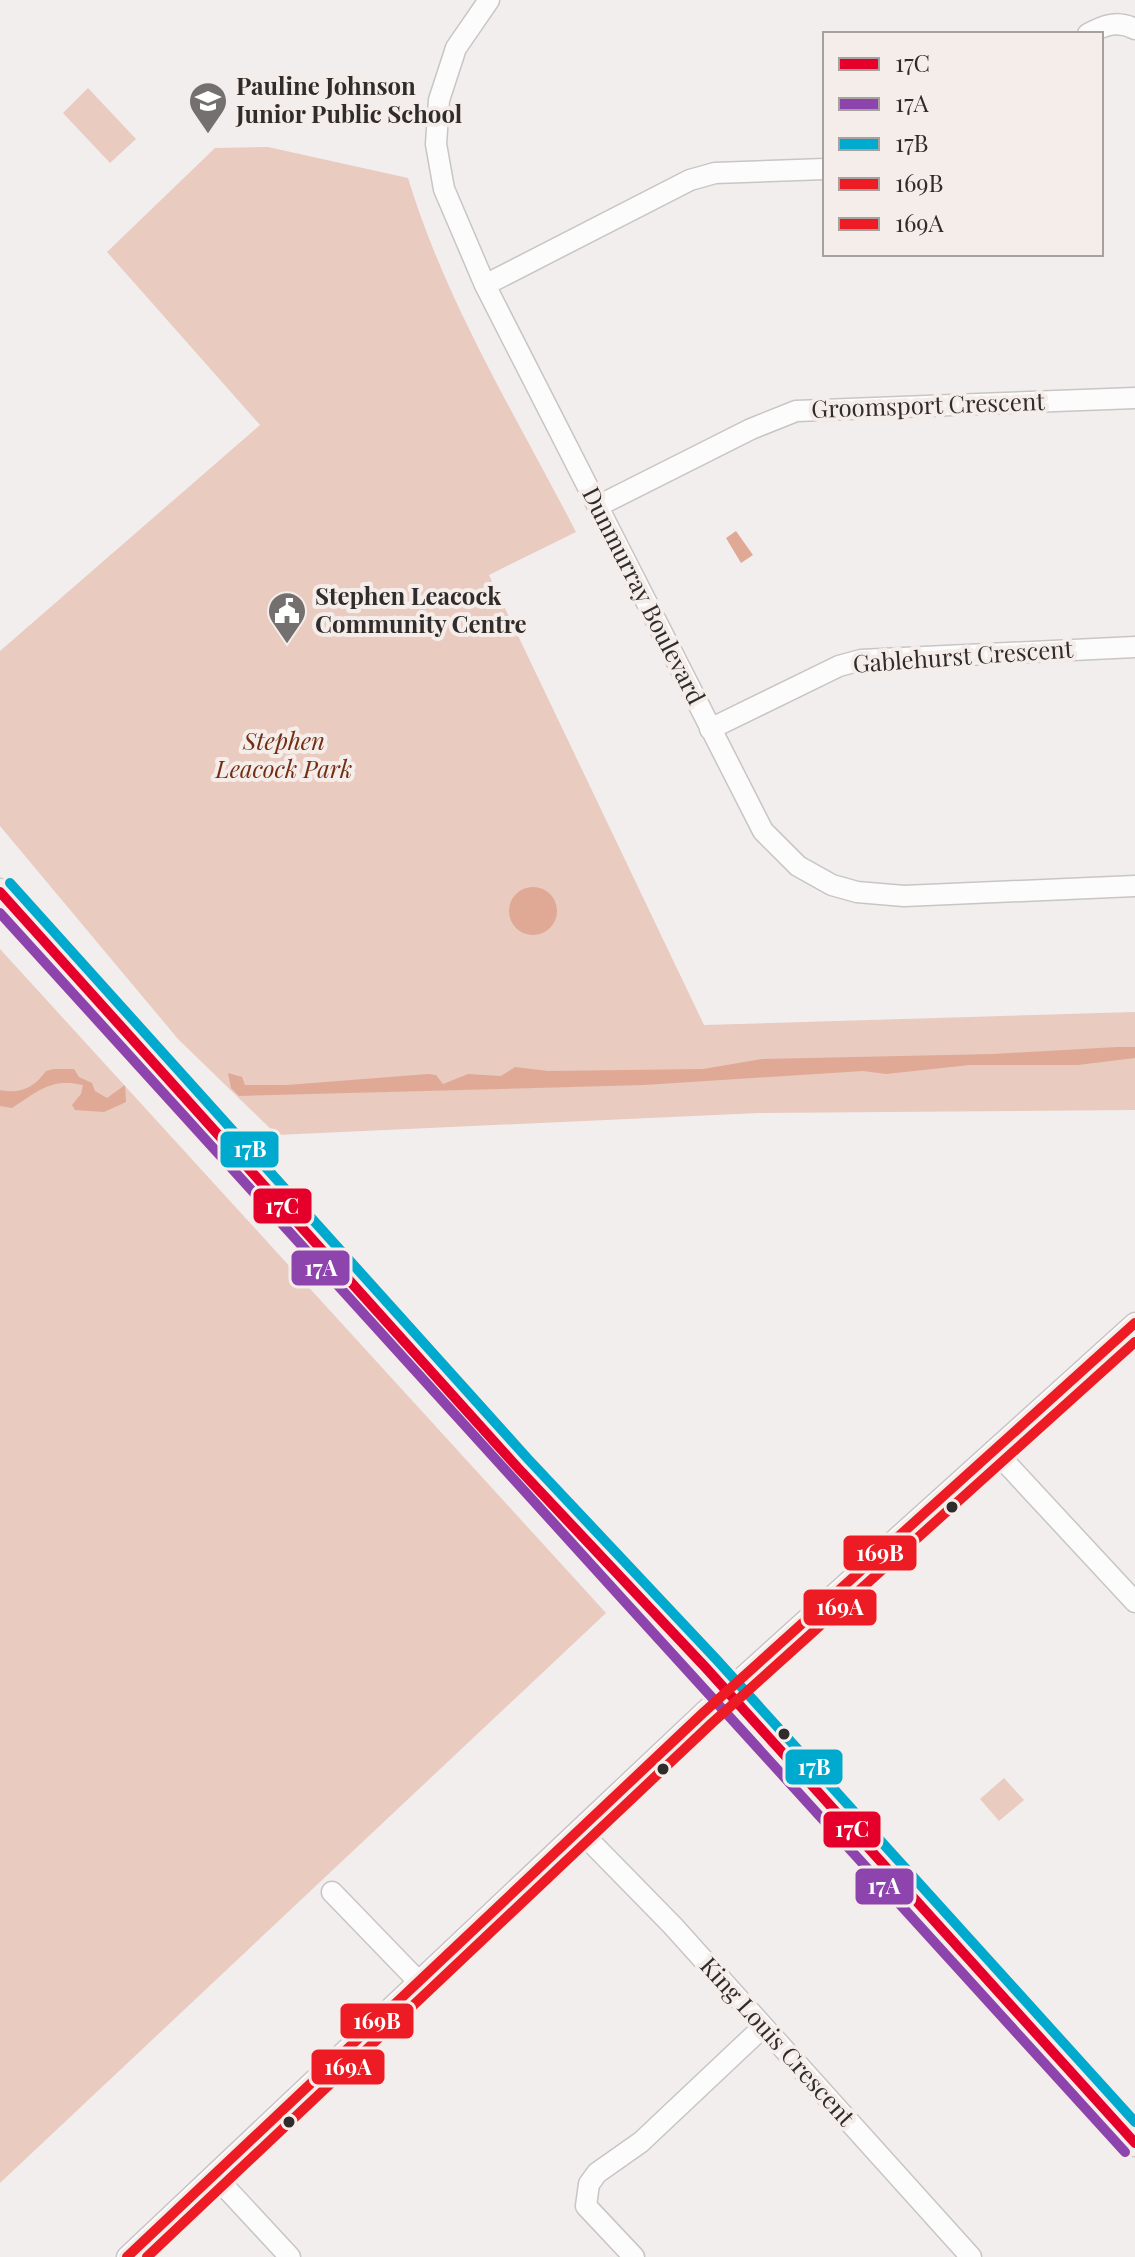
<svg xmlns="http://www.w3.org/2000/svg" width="1135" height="2257" font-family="'Playfair Display',serif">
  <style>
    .green { fill: #e9cbc0 }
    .water { fill: #e0a996 }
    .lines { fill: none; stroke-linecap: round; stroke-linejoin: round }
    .minor-casing { stroke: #c8c5c4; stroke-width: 23 }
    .major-casing { stroke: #cdcaca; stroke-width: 29 }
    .minor { stroke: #fdfcfc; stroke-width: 20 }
    .major { stroke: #f3edeb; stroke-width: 26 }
    .bus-1-casing { stroke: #f5edea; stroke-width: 16 }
    .bus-2-casing { stroke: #f5edea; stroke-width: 16 }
    .bus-3-casing { stroke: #f5edea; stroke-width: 16 }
    .bus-4-casing { stroke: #f5edea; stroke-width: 16 }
    .bus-5-casing { stroke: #f5edea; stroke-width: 16 }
    .bus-1 { stroke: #e4002b; stroke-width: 10 }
    .bus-2 { stroke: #8e44ad; stroke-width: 10 }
    .bus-3 { stroke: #00a9ce; stroke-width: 10 }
    .bus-4 { stroke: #ed1c24; stroke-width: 10 }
    .bus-5 { stroke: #ed1c24; stroke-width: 10 }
    .bus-dot { fill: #2f2c2b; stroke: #f5edea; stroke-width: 3 }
    .labels { text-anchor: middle; stroke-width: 8; stroke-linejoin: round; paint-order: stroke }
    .poi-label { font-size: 24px; font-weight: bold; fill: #2f2c2b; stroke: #f5edea; text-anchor: start }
    .street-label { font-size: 24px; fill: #2f2c2b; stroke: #f5edea }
    .park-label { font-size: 24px; font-style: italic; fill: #732d13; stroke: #f5edea }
    .line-badge { stroke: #f5edea; stroke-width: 3 }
    .badge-label { font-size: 22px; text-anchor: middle; font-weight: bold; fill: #fff }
  </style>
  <rect width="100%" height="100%" fill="#f2eeed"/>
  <path class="green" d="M88,88l48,51 -26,24 -47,-50z
    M268,147l140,31c38,125 108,238 168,354l-87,43 215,450 431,-13v98l-376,3 -482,22 -99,-96 -178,-213v-175l260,-226 -153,-173 108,-104z
    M0,949l606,664 -606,570z
    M1004,1778l20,22 -25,21 -19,-22z"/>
  <path class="water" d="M736,531l17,24 -12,8 -15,-25z
    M509 911a24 24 0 1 1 48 0a24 24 0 1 1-48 0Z
    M1117,1047h18v11l-57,7h-108l-84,9 -23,-3 -219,14 -405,11 -8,-8 -3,-15 14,4 3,8h42l141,-11 8,1 7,9 25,-10 33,2 14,-9 33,4 155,-2 59,-10 231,-5z
    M54,1069h20l5,8 13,6 3,8 12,7 18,-13 1,17 -22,10 -29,-2 -3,-5 9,-11 2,-9c-32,-7 -43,5 -71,23l-12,-2v-16c20,4 34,-2 46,-19z"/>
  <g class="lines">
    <g class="minor-casing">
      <path id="minor" d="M489,0l-33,48 -17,52 -3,44 8,45 41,96 278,546 35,35 34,19 25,7 47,4 231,-10
        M1088,34c16,-9 30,-14 47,-5
        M485,285l205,-105 25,-7 110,-4
        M598,506l153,-77 45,-18 339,-13
        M710,729l129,-63 22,-6 274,-13
        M994,1450l141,152
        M580,1831l93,95 298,331
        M332,1892l87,90
        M214,2175l76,82
        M127,2257l576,-544 432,-390
        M634,2257l-48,-51 3,-22 8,-11 44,-31 122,-115"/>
    </g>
    <g class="major-casing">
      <path id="major" d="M0,892l518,576 188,200 429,475"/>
    </g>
    <use href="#minor" class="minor"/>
    <use href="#major" class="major"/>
    <g class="bus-1-casing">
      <path id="bus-1" d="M0,892l518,576 188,200 429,475"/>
    </g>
    <g class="bus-2-casing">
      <path id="bus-2" d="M0,913c373,415 751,825 1125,1239"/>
    </g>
    <g class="bus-3-casing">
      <path id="bus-3" d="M10,883l518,576 188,200 419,463"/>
    </g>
    <g class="bus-4-casing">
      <path id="bus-4" d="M127,2257l576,-544 432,-390"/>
    </g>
    <g class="bus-5-casing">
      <path id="bus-5" d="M147,2257l565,-534 423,-381"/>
    </g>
    <use href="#bus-1" class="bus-1"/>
    <use href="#bus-2" class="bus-2"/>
    <use href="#bus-3" class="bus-3"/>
    <use href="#bus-4" class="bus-4"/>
    <use href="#bus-5" class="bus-5"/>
  </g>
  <defs>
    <g id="school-pin" transform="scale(2)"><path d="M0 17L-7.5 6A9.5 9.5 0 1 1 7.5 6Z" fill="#73706f" stroke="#f5edea"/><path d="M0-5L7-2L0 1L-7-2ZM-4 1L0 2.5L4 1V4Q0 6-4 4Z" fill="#fff"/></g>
    <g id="civic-pin" transform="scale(2)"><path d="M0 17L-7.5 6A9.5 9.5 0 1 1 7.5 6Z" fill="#73706f" stroke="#f5edea"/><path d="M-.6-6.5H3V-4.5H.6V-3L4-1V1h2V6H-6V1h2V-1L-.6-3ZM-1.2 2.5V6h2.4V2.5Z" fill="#fff"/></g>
  </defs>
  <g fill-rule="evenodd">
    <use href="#school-pin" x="208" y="101"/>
    <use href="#civic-pin" x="287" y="611"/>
  </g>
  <g class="bus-dot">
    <circle cx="952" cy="1507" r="7"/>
    <circle cx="784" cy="1734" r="7"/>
    <circle cx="663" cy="1769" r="7"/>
    <circle cx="289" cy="2122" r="7"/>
  </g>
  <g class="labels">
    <g class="poi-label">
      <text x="236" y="95">Pauline Johnson<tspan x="236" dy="28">Junior Public School</tspan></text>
      <text x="315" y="605">Stephen Leacock<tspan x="315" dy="28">Community Centre</tspan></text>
    </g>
    <g class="street-label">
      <text transform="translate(928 406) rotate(-2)" y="8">Groomsport Crescent</text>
      <text transform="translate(643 596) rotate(63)" y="8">Dunmurray Boulevard</text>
      <text transform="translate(963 657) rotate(-4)" y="8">Gablehurst Crescent</text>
      <text transform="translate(777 2042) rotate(48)" y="8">King Louis Crescent</text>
    </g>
    <g class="park-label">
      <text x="284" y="750">Stephen<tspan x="284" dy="28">Leacock Park</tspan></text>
    </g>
  </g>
  <g class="line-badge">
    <rect x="219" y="1130" width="61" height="39" rx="8" fill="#00a9ce"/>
    <rect x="252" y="1187" width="61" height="38" rx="8" fill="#e4002b"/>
    <rect x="290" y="1249" width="61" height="38" rx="8" fill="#8e44ad"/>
    <rect x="842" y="1534" width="76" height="38" rx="8" fill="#ed1c24"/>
    <rect x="802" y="1588" width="76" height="39" rx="8" fill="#ed1c24"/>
    <rect x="784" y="1748" width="60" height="38" rx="8" fill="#00a9ce"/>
    <rect x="822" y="1810" width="60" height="39" rx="8" fill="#e4002b"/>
    <rect x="854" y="1867" width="61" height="39" rx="8" fill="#8e44ad"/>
    <rect x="339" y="2002" width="76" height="38" rx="8" fill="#ed1c24"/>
    <rect x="310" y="2048" width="76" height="38" rx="8" fill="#ed1c24"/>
  </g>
  <g class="badge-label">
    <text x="250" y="1157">17B</text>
    <text x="282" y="1214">17C</text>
    <text x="321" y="1276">17A</text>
    <text x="880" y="1561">169B</text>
    <text x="840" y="1615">169A</text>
    <text x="814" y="1775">17B</text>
    <text x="852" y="1837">17C</text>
    <text x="884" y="1894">17A</text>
    <text x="377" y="2029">169B</text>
    <text x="348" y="2075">169A</text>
  </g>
  <rect x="823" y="32" width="280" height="224" fill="#f5edea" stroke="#a6a09e" stroke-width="2"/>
  <rect x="839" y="58" width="40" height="12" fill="#e4002b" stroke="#a6a09e" stroke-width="2"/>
  <text x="895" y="72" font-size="24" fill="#2f2c2b">17C</text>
  <rect x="839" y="98" width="40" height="12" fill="#8e44ad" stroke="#a6a09e" stroke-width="2"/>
  <text x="895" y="112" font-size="24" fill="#2f2c2b">17A</text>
  <rect x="839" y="138" width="40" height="12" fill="#00a9ce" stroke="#a6a09e" stroke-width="2"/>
  <text x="895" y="152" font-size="24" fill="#2f2c2b">17B</text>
  <rect x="839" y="178" width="40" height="12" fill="#ed1c24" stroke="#a6a09e" stroke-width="2"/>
  <text x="895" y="192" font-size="24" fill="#2f2c2b">169B</text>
  <rect x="839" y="218" width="40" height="12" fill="#ed1c24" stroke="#a6a09e" stroke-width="2"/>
  <text x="895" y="232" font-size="24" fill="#2f2c2b">169A</text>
</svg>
